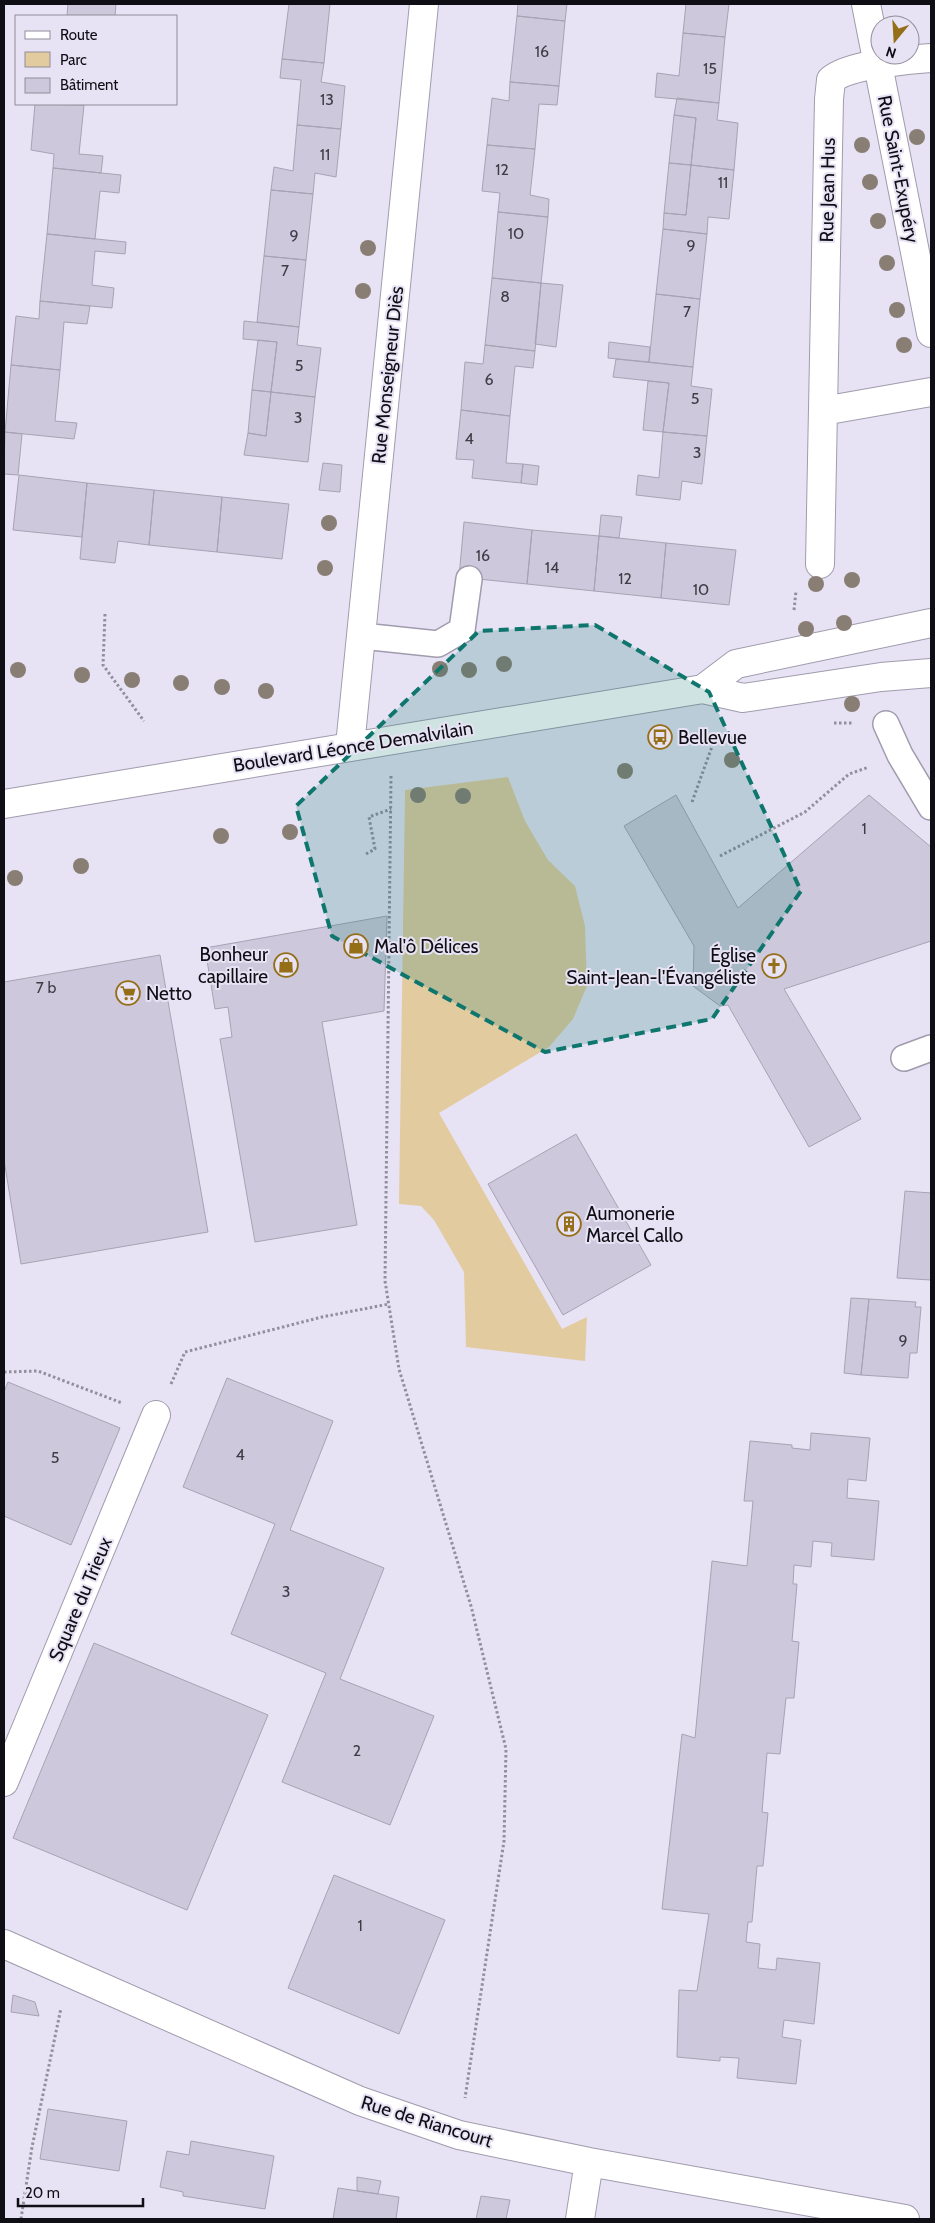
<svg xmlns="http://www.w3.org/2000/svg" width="935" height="2223" font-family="Cabin,sans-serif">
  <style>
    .green { fill: #e3cba0 }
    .building { fill: #cdc8db; stroke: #a7a2b4 }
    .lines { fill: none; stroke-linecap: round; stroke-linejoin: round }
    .service-casing { stroke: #a09cad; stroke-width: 28 }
    .minor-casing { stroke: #a09cad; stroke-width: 30 }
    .tertiary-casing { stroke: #a09cad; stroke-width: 30 }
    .path { stroke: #928f9c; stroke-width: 3; stroke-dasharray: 2.5 2.5; stroke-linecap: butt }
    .service { stroke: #fff; stroke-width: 25 }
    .minor { stroke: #fff; stroke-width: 28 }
    .tertiary { stroke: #fff; stroke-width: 28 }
    .tree { fill: #897e74 }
    .marked { fill: #0f766e; fill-opacity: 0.2; stroke: #0f766e; stroke-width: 4; stroke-dasharray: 10 6; stroke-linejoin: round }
    .labels { text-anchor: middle; stroke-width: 4; stroke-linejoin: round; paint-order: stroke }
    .number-label { font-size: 16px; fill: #3e3c46 }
    .street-label { font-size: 19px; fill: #0f0e14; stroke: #e7e2f4 }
    .poi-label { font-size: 19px; fill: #0f0e14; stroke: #e7e2f4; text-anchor: start }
  </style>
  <rect width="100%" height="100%" fill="#e7e2f4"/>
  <path class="green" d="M508,777l17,44 23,39 27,26 10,40 2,60 -14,33 -24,28 -110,66 123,216 25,-12 -2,44 -119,-14 -2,-75 -30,-52 -13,-14 -22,-2 6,-414z"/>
  <path class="building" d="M68,4h48l-1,12h-48z
    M289,4h41l-6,59 -42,-4z
    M518,4h49l-2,17 -48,-5z
    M686,4h43l-4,33 -42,-4z
    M517,16l48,5 -6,65 -49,-4z
    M683,33l42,4 -6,66 -64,-6 2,-24 22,3z
    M282,59l42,4 -3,19 24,4 -4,43 -44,-4 4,-45 -21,-2z
    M510,82l49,4 -2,19 -18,-1 -4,45 -48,-4 5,-47 17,3z
    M677,98l42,5 -2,17 21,3 -4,47 -43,-5 5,-47 -22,-3z
    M35,104l49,1 -5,49 24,2 -2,17 -48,-5 1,-14 -23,-4z
    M674,115l22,3 -5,47 -22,-2z
    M297,125l44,4 -5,48 -21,-4 -2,21 -42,-4 3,-23 19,4z
    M487,145l48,4 -5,46 19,4 -1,18 -50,-5 2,-19 -18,-2z
    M669,163l22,2 -5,50 -22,-2z
    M691,165l43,5 -5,49 -21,-2 -1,17 -44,-5 1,-16 22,2z
    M53,168l68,7 -2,18 -19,-2 -5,48 -48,-5z
    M271,190l42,4 -7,66 -42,-4z
    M498,212l50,5 -7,66 -49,-5z
    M663,229l44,5 -7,65 -44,-5z
    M47,234l79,8 -1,12 -30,-3 -3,34 22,3 -2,20 -72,-7z
    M264,256l42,4 -7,67 -42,-5z
    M492,278l49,5 -6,68 -50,-6z
    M541,283l22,2 -7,62 -21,-3z
    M656,294l44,5 -7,68 -44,-5z
    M40,301l50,5 -3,18 -23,-2 -4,48 -49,-5 5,-49 23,3z
    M244,321l55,6 -2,18 24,3 -6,49 -44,-5 6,-50 -34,-3z
    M258,340l19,2 -6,50 -19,-2z
    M609,342l41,5 -1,15 -41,-4z
    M485,345l50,6 -2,17 -18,-2 -5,50 -49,-6 4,-48 18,2z
    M616,359l77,8 -2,19 21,3 -5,47 -44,-4 6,-49 -56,-6z
    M11,365l49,5 -5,51 22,2 -3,16 -69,-7z
    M648,381l21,2 -6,49 -20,-2z
    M252,390l19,2 -5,44 -18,-3z
    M271,392l44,5 -7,65 -64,-7 4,-22 18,3z
    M461,410l49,6 -4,47 17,1 -2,19 -49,-5 2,-18 -18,-1z
    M5,432l17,2 -4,41 -14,-1z
    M663,432l44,4 -5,48 -20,-3 -2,19 -44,-5 2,-20 21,3z
    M323,463l19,2 -2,27 -21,-2z
    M523,464l16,2 -2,19 -16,-2z
    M19,475l68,8 -5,54 -69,-7z
    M87,483l67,7 -5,55 -31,-4 -3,22 -35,-4z
    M154,490l68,7 -5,55 -68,-7z
    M222,497l67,7 -7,55 -65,-7z
    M601,515l21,2 -3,21 -20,-2z
    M464,522l68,8 -5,54 -68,-7z
    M532,530l67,6 -5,55 -67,-7z
    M599,536l67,7 -5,55 -67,-7z
    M666,543l70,7 -7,55 -68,-7z
    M676,795l62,113 131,-113 62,52v94l-147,48 77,130 -52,28 -81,-142 -8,1 -27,-20 1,-40 -70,-120z
    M387,916l-3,95 -62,11 35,203 -102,17 -35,-203 12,-2 -4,-30 -13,2 -10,-61z
    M160,955l48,277 -187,32 -17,-104v-178z
    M576,1134l75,131 -88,50 -75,-131z
    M905,1191l26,2v87l-34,-2z
    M851,1298l18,1 -8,76 -17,-2z
    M869,1299l47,3 -1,5h6l-4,46h-7l-2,25 -47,-3z
    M227,1378l106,43 -43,109 94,38 -44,111 94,37 -44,109 -108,-43 44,-109 -95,-39 44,-110 -92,-37z
    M8,1382l112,46 -49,117 -67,-29v-124z
    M811,1433l59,5 -4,43 -18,-2 -1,19 32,3 -5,59 -43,-4 1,-13 -19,-2 -2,26 -17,-2 -1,19h4l-5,57 7,1 -5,56h-8l-6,56 -13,-1 -5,59 6,1 -5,53h-6l-5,56h-4l-2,20 14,2 -2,24 18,2 1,-12 43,5 -6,61 -30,-4 -2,17 19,3 -5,44 -59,-6 2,-20 -19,-1v4l-43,-4 2,-67 18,1 12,-77 -47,-5 20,-175 13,4 17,-177 35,5 6,-65h-9l6,-60 42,4v3l18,2z
    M94,1643l174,72 -81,195 -174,-72z
    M334,1875l111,45 -46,114 -111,-46z
    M13,1995l22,7 4,14 -28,-4z
    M48,2109l79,12 -8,50 -79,-12z
    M191,2141l83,15 -9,53 -82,-13v-4l-23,-5 7,-36 22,4z
    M357,2177l24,4 -3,13 -21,-3z
    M338,2188l61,9 -3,22h-63z
    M481,2196l29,4 -4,19h-30z"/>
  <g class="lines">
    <g class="service-casing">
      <path id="service" d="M362,636l76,8 24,-14 7,-51
        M886,724l14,31 31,52
        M904,1058l27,-10"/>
    </g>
    <g class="minor-casing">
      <path id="minor" d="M866,4l65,329
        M823,411l108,-19
        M820,564l9,-465 2,-19c18,-16 76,-20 100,-22
        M350,746l74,-742
        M4,1782l152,-367
        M4,1944l356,157 99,34 130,27 316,57
        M580,2219l9,-57"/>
    </g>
    <g class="tertiary-casing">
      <path id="tertiary" d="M703,689l33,-25 195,-41
        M4,804l699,-115 40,9 138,-21 50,-4"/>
    </g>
    <path class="path" d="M794,610l2,-19
      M105,614l-2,51 41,56
      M834,723h19
      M391,776l-6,505 14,88 72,237 35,143 -2,92 -39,257
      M692,802l22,-61 28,-5
      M366,854l9,-5 -6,-32 22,-8
      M720,856l85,-44 44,-38 20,-7
      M4,1372l34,-1 84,32
      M171,1384l14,-32 137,-35 67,-13
      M21,2219l11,-72 29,-139"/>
    <use href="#service" class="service"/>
    <use href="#minor" class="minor"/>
    <use href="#tertiary" class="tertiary"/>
  </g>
  <g class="tree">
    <circle cx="917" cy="137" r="8"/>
    <circle cx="862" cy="145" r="8"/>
    <circle cx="870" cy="182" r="8"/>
    <circle cx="878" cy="221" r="8"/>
    <circle cx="368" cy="248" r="8"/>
    <circle cx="887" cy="263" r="8"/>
    <circle cx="363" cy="291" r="8"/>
    <circle cx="897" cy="310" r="8"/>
    <circle cx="904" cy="345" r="8"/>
    <circle cx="329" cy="523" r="8"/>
    <circle cx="325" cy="568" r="8"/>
    <circle cx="852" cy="580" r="8"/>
    <circle cx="816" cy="584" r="8"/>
    <circle cx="844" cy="623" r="8"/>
    <circle cx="806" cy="629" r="8"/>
    <circle cx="504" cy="664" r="8"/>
    <circle cx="440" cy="669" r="8"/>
    <circle cx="18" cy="670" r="8"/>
    <circle cx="469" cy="670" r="8"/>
    <circle cx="82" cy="675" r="8"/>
    <circle cx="132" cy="680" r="8"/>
    <circle cx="181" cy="683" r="8"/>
    <circle cx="222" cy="687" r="8"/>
    <circle cx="266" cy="691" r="8"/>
    <circle cx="852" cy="704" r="8"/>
    <circle cx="732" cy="760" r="8"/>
    <circle cx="625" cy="771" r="8"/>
    <circle cx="418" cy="795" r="8"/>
    <circle cx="463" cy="796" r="8"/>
    <circle cx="290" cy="832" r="8"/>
    <circle cx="221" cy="836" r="8"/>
    <circle cx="81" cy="866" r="8"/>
    <circle cx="15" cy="878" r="8"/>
  </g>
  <path class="marked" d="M595,625l114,67 92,199 -89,128 -167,33 -213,-116 -36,-130 183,-175z"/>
  <defs>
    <g id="bus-ring" transform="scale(1.25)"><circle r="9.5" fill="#e7e2f4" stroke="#956e18" stroke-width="1.5"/><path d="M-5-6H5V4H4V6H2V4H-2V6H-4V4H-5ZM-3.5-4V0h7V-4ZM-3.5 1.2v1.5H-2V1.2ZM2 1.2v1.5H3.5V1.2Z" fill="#956e18"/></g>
    <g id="shop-ring" transform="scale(1.25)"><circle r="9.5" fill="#e7e2f4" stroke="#956e18" stroke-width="1.5"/><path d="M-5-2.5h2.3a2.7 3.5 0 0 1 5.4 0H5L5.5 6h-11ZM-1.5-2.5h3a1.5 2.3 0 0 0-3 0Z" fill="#956e18"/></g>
    <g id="church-ring" transform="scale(1.25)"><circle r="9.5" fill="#e7e2f4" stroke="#956e18" stroke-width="1.5"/><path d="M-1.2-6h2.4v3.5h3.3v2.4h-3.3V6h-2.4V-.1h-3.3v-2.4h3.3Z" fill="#956e18"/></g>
    <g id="supermarket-ring" transform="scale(1.25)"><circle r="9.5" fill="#e7e2f4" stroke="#956e18" stroke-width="1.5"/><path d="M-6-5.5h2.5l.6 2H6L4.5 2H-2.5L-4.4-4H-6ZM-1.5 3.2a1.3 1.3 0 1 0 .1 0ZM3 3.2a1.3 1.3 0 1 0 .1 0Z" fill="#956e18"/></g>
    <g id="building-ring" transform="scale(1.25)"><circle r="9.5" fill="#e7e2f4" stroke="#956e18" stroke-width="1.5"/><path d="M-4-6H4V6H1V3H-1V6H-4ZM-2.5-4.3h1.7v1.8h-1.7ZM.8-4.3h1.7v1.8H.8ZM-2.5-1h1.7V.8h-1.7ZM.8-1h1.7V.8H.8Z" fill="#956e18"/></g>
  </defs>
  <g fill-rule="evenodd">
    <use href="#bus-ring" x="660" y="737"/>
    <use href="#shop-ring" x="356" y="946"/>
    <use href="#shop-ring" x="286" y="965"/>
    <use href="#church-ring" x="774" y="966"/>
    <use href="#supermarket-ring" x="128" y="993"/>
    <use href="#building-ring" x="569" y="1224"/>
  </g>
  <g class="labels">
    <g class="number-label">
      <text x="542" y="57">16</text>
      <text x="710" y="74">15</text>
      <text x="327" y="105">13</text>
      <text x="325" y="160">11</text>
      <text x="502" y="175">12</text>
      <text x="723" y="188">11</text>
      <text x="516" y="239">10</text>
      <text x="294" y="241">9</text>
      <text x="691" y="251">9</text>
      <text x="285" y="276">7</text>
      <text x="505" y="302">8</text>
      <text x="687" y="317">7</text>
      <text x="299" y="371">5</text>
      <text x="489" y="385">6</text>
      <text x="695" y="404">5</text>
      <text x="298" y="423">3</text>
      <text x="469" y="444">4</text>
      <text x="697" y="458">3</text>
      <text x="483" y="561">16</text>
      <text x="552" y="573">14</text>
      <text x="625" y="584">12</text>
      <text x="701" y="595">10</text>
      <text x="864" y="834">1</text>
      <text x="46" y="993">7 b</text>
      <text x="903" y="1346">9</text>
      <text x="240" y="1460">4</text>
      <text x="55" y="1463">5</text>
      <text x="286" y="1597">3</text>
      <text x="357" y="1756">2</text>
      <text x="360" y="1931">1</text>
    </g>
    <g class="street-label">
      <text transform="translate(899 169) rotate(79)" y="7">Rue Saint-Exupéry</text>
      <text transform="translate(827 190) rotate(-89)" y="7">Rue Jean Hus</text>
      <text transform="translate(387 375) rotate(-84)" y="7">Rue Monseigneur Diès</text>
      <text transform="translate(353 746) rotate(-9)" y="7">Boulevard Léonce Demalvilain</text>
      <text transform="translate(80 1599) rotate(-67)" y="7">Square du Trieux</text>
      <text transform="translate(427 2121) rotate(17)" y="7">Rue de Riancourt</text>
    </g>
    <g class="poi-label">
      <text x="678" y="744">Bellevue</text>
      <text x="374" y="953">Mal'ô Délices</text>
      <text x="268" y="961" text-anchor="end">Bonheur<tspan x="268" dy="22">capillaire</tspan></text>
      <text x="756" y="962" text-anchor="end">Église<tspan x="756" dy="22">Saint-Jean-l'Évangéliste</tspan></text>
      <text x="146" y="1000">Netto</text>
      <text x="586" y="1220">Aumonerie<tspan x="586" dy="22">Marcel Callo</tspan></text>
    </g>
  </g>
  <rect width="935" height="2223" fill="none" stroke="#0f0e14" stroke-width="10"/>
  <rect x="15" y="15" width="162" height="90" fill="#e7e2f4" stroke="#918d9a"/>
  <rect x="25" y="31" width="25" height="8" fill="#ffffff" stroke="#918d9a"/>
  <text x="60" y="40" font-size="15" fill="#0f0e14">Route</text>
  <rect x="25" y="52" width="25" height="15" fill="#e3cba0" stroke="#918d9a"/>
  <text x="60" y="65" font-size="15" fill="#0f0e14">Parc</text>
  <rect x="25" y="78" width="25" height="15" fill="#cdc8db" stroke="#918d9a"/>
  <text x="60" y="90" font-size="15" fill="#0f0e14">Bâtiment</text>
  <g transform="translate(895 40) rotate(198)"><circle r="24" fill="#e7e2f4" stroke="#918d9a"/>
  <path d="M0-4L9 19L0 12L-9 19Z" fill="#956e18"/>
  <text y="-8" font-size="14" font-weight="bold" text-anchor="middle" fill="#0f0e14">N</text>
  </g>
  <path d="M18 2198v8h125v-8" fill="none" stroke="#0f0e14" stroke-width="2.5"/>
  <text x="25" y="2198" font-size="15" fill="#0f0e14" stroke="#e7e2f4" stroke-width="4" paint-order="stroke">20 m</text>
</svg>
